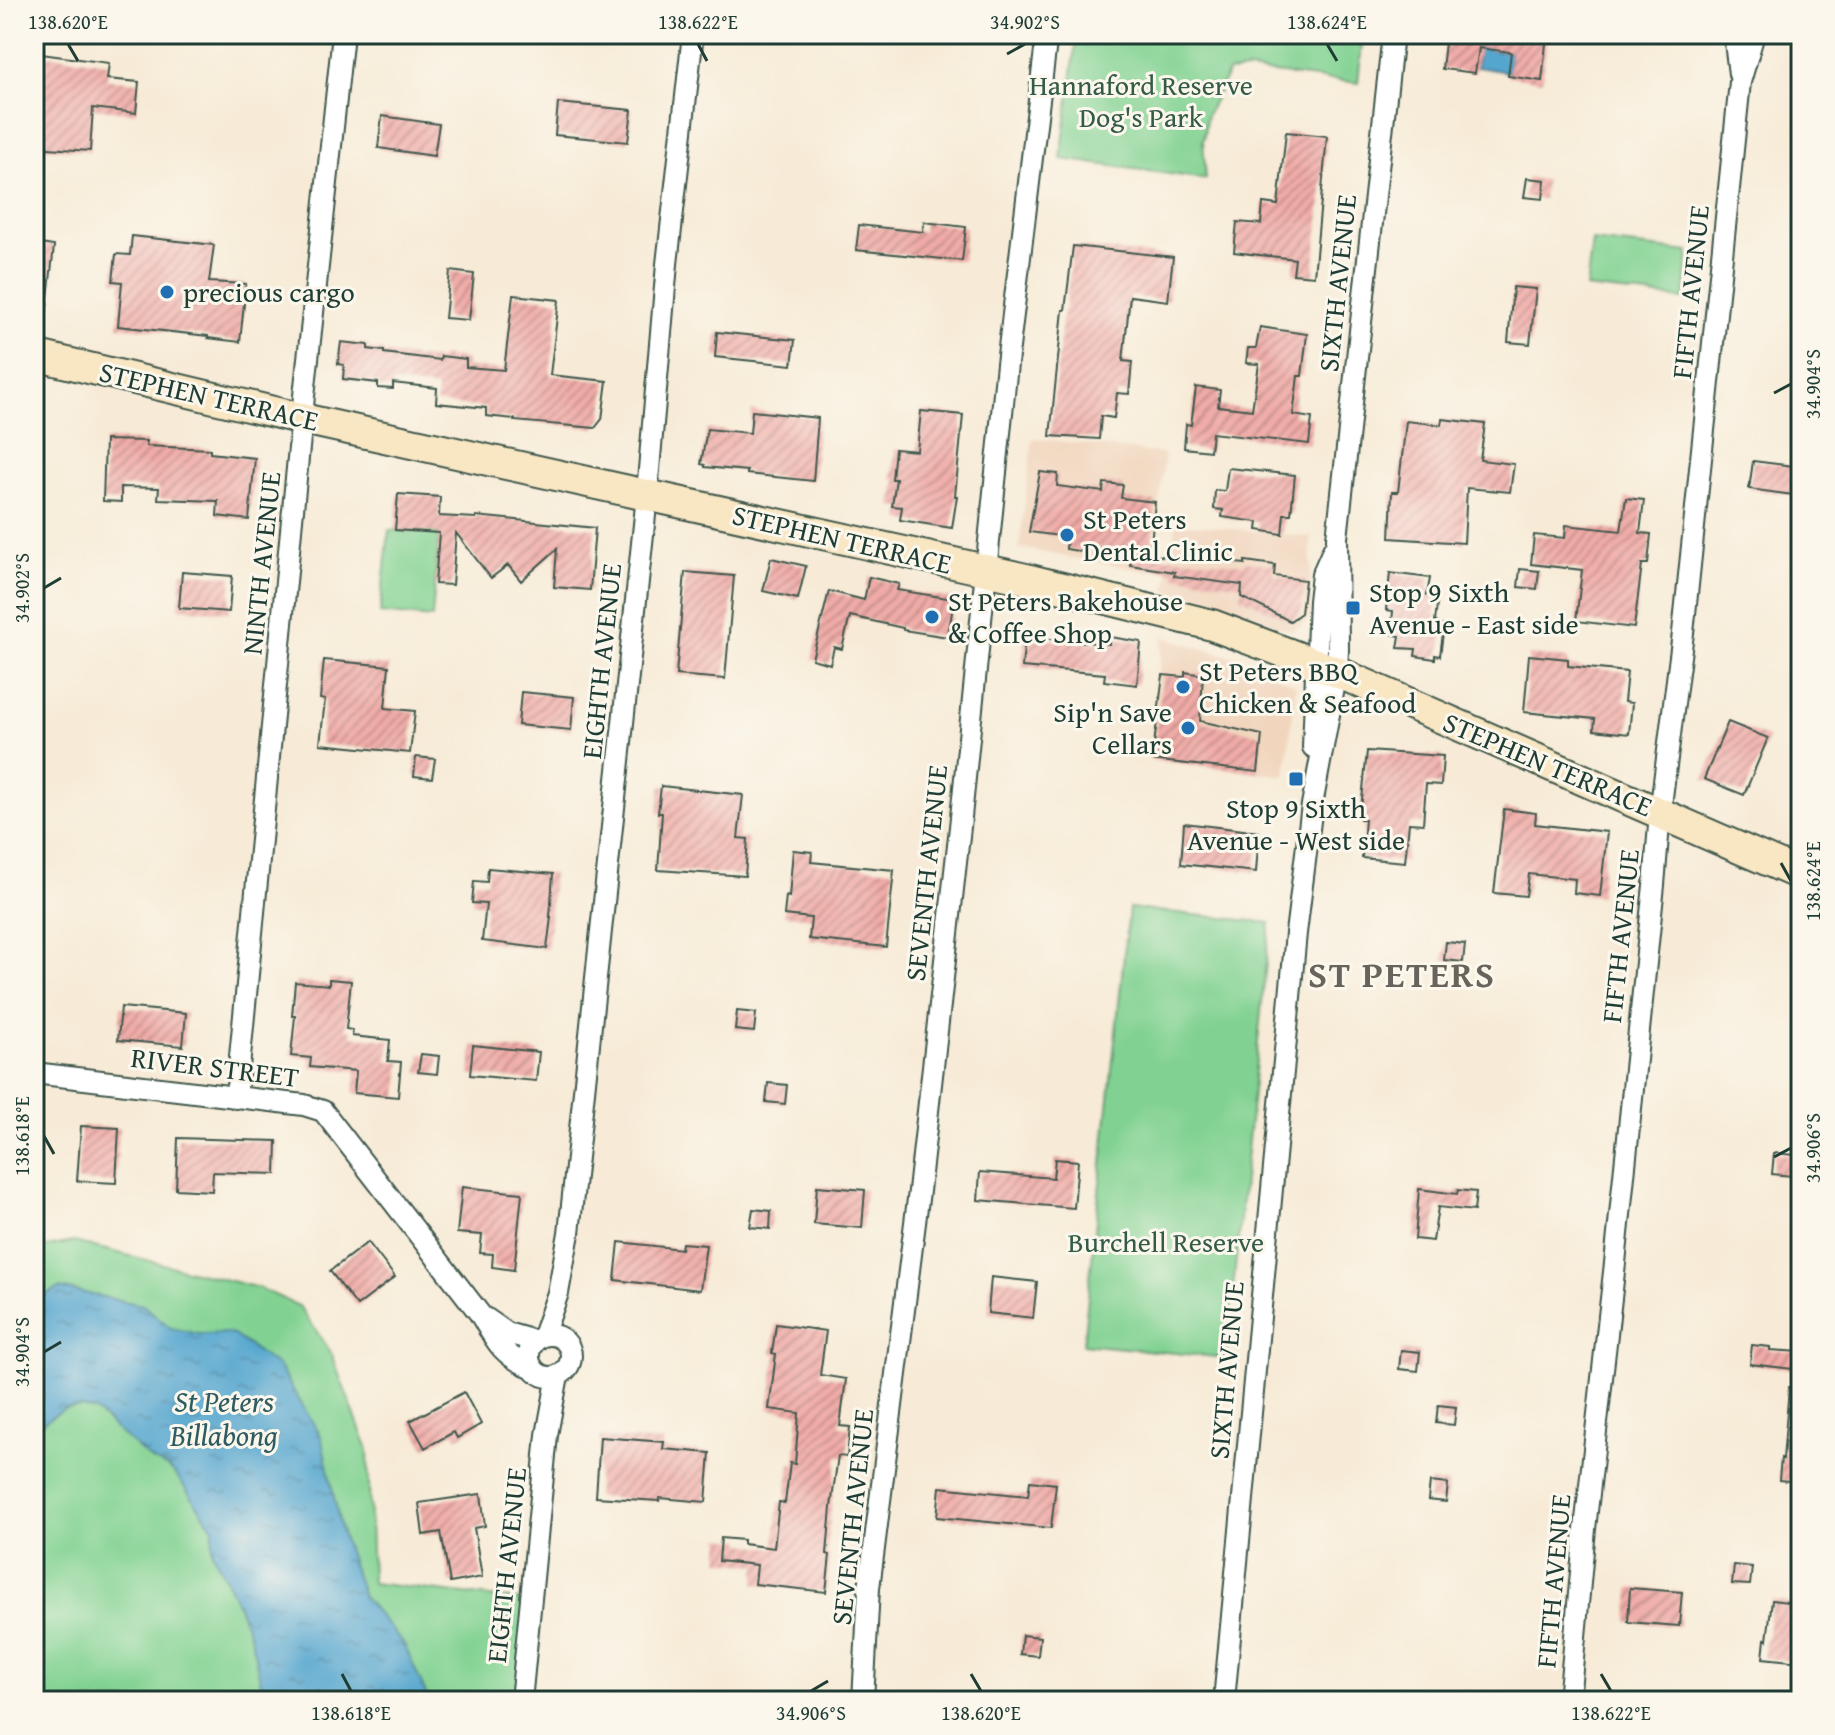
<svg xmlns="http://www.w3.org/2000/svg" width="1835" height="1735" font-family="'Gentium Book Plus',serif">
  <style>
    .built { fill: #f1d5bd }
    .park { fill: #81d292; stroke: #508863; stroke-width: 2 }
    .water { fill: url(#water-ripples); stroke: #3a7282; stroke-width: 2 }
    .building { fill: url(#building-hatch) }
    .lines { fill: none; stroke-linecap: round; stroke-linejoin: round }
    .street-casing { stroke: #3f574c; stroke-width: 24 }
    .secondary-casing { stroke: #3f574c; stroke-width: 34 }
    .street { stroke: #fff; stroke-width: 20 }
    .secondary { stroke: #f9e7c3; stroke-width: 30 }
    .ticks { fill: none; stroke: #1f3d34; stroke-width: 3 }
    .poi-dot { fill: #1f6fb2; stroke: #fbf7ec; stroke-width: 3 }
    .labels { text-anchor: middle; stroke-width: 6; stroke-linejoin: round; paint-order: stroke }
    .park-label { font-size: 28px; fill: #335b47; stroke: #fbf7ec }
    .street-label { font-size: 28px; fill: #1f3d34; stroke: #fbf7ec }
    .poi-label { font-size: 28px; fill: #1f3d34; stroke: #fbf7ec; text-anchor: start }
    .water-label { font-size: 30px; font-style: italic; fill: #2f5c62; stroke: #fbf7ec }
    .district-label { font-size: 36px; font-weight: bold; letter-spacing: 2px; fill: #68645c; stroke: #fbf7ec }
    .neatline { fill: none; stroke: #1f3d34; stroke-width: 3 }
    .ticks-label { font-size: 20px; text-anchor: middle; fill: #1f3d34 }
  </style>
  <defs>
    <pattern id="water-ripples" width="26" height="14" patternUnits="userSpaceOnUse" patternTransform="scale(2)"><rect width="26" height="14" fill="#55a6cf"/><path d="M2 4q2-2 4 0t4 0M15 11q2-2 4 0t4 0" fill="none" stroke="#4688a9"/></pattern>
    <pattern id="building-hatch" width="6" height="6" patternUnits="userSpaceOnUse" patternTransform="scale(2)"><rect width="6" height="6" fill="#f0aba7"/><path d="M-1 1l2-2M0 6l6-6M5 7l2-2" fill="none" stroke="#c28c89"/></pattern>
  </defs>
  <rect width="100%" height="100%" fill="#fbf7ec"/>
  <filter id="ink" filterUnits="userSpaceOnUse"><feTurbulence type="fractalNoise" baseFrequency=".0125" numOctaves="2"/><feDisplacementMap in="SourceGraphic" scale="16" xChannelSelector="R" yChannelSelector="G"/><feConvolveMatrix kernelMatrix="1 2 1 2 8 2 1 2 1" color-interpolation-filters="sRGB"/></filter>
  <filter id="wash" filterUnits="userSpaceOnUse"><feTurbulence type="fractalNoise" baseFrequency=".006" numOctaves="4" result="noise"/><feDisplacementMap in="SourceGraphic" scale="32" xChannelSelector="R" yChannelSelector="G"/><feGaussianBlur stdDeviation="1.8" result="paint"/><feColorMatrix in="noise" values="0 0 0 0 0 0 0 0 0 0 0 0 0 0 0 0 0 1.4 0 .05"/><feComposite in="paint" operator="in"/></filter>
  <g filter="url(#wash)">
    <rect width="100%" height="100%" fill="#f7ebd7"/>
    <path class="built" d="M1033,438l132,16 -14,118 -132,-24z
      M1176,523l135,14v80l-10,9 -10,4 -125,-39z
      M1163,637l70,20 63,28 -11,91 -136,-17z"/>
    <path class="park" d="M1077,34h286l-5,49 -111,-13 -19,2 -21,43 -4,26 3,38 -145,-20z
      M1592,241l97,11 -5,47 -98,-11z
      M389,530l50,3 -7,85 -52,-5z
      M1129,908l141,15 -44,435 -143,-14z
      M74,1242l185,46 40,18 31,45 38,99 4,133 160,19 -14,99h-484v-452z"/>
    <path class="water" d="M1479,48l32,4 -2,20 -33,-5z
      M59,1288l84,17 28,23 29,6 31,-1 48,34 42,69 20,94 22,67 41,47 25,57h-164l-14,-62 -18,-45 -21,-42 1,-24 -37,-53 -7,-7 -18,-8 -56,-49 -14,-4 -17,2 -30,19v-128z"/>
    <g id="blocks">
      <path class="building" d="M1446,34h101l-5,47 -34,-5 3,-24 -32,-4 -4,25 -33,-4z
        M41,54l68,9 -2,16 32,3 -3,31 -43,-5 -3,43 -56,-4v-37h1z
        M558,103l74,7 -4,32 -73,-7z
        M382,116l57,8 -5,32 -56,-8z
        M1286,132l41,4 -13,140 -21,-2 2,-15 -61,-7 3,-30 24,2 2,-21 15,2z
        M1527,178l18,2 -2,19 -19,-2z
        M924,222l42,5 -4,34 -106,-11 3,-25 64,7z
        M132,236l82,9 -5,37 37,2 -6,58 -32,-4v-2l-90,-10 4,-44 -9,-1 3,-27 14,1z
        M34,243l20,3 -9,78 -11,-1z
        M1073,246l100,11 -5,44 -38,-5 -7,65 9,1 -3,32 -12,-1 -3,25 -13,-2 -2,23 -49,-3 13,-126h2z
        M450,271l24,3 -5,46 -24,-2z
        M1513,287l23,2 -6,55 -22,-2z
        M513,295l46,5 -9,75 57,6 -5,38 -7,9 -81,-7 1,-2 -29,-3v-8l-50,-5 1,-15 -44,-5v6l-15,-1v-5l-35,-4 1,-14 -6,-1 3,-22 27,3v4l16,2v2l56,7 1,-4 25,3v8l38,3z
        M1260,327l47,7 -5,42h-4l-5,39 19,3 -3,26 -97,-11 -2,18 -26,-3 2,-24 5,1 5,-38 24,3 -2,16 34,4 7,-46 -13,-1 2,-15h8z
        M717,332l78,8 -3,25 -77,-8z
        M752,411l66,7 -5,63 -66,-7v-3l-42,-4v-2l-4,-1 6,-35 43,4z
        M921,411l42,4 -8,81h2l-5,32 -52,-8 2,-13 -10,-1 4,-27h-4l3,-30 22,2z
        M1442,419l43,5 -5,36 34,4 -4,28 -43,-4 -3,55 -74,-5 2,-46h6l8,-71 35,4z
        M105,440l41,1v5l64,3v4l45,5 -6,62 -32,-4 1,-15 -60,-2 1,-11 -38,-1v15l-18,-1z
        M1753,461l48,6v29l-52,-7z
        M1228,468l67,7 -4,39h-7l-2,20 -25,-4 1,-8 -36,-5 1,-7 -9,-1 1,-19 10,1z
        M1040,472l18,2 -1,12 46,6 1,-9 19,2 -2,13 34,4 -5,53 95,9v-3l30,4 -1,11 31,4 -4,33 -11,8 -49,-24 1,-12 -68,-9 1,-4 -45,-7 2,-13 -47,-6 -1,6 -18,-3 1,-12 -38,-5z
        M398,494l42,3 -1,19 37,2v-2l119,12 -5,62 -36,-3 3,-38 -36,32 -13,-16 -17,13 -35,-45 -4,52 -17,-1 4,-51 -44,-3z
        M1626,498l18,2 -4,33 11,1 -3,30h-6l-8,64 -58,-7 6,-51 -51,-6 3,-29 31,3 1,-13 55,6z
        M771,558l35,8 -8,33 -35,-8z
        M1520,569l19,2 -2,18 -19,-2z
        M182,572l50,4 -3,36 -50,-4z
        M685,572l49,4 -9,103 -49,-4z
        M1390,573l40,5 -3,17 11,1 -3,26 4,1v2h5l-4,31 -5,-1v4l-20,-3 1,-7 -18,-1 2,-12 -9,-2 2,-23 -7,-1z
        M869,577l30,7 -2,6 57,9 -6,38 -45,-7v-2l-53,-12 -8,33 -8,-2 -4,17 -18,-5 17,-68 35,9z
        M1025,637l84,7 1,-7 31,5 -4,43 -33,-4 1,-7 -83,-7z
        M1529,655l39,4v7l59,6 -3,30 8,1 -3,31 -35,-4 1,-11 -71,-7z
        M324,660l65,6 -4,42 30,3 -5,42 -90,-9 5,-44 -5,-1z
        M1185,672l18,3 -3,46 62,14 -4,37 -106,-12 11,-85 22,2z
        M521,692l53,5 -3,33 -53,-5z
        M1728,722l40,16 -24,57 -40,-16z
        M1367,751l76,5 -2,29 -15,-1 -3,40 -14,-1 -4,39 -43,-4 3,-39h-5z
        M416,757l19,2 -3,19 -18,-2z
        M661,786l82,9 -5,43 10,1 -3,37 -87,-6 4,-57h-4z
        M1504,809l32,4 -1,11 72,8 -7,64 -26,-3 1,-14 -46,-5 -3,22 -32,-3z
        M1184,823l75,9 -3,40 -75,-8z
        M793,850l19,2 -1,10 83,8 -8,77 -77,-8 2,-21 -27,-3 2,-19 3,1z
        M488,868l65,6 -3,43h1l-4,32 -65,-8 4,-37 -14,-1 2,-22 13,1z
        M1446,942l19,2 -2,18 -19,-2z
        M329,979l22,2 -5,48 6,1v6l38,4 -2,21 13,1 -3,35 -44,-4 2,-22 -46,-4 1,-9 -20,-2 4,-40h-3l3,-34 34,3z
        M121,1007l65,6 -3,33 -65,-6z
        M737,1011l19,2 -2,19 -19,-2z
        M473,1045l66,7 -3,29 -66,-6z
        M421,1054l18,2 -2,18 -19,-2z
        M768,1083l19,2 -2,19 -19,-2z
        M81,1126l38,2 -3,55 -39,-2z
        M178,1138l99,3 -1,33 -63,-2 -1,19 -36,-2z
        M1774,1153l21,2 -3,21 -20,-2z
        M1055,1159l23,2 -4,47 -96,-8 2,-28 73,6z
        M817,1186l48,4 -3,38 -48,-4z
        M462,1187l60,6 -8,77 -22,-3 1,-13 -13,-1 2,-18 -25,-2z
        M1419,1189l38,5 1,-4 18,2 -2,19 -36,-4 -5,34 -18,-2z
        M753,1209l18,2 -1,18 -20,-2z
        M368,1242l27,35 -38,29 -27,-35z
        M619,1242l62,7 1,-6 24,2 -6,45 -85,-10z
        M991,1277l46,5 -4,36 -45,-5z
        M776,1324l50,7 -6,44 26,4 -6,47 10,1 -3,30 -9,-1 -7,51 -4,47 3,1 -4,37 -71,-8 2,-19 -38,-4 2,-23 22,2v4l31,4 5,-46 6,1 5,-40 5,1 4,-51 -30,-4 7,-55 -4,-1z
        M1752,1345l18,2v3l31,2v18l-51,-6z
        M1401,1350l19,2 -2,19 -19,-2z
        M1789,1387l12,1 -2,94 -20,-2 2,-22 2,1z
        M464,1392l17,32 -24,14 -3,-6 -29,16 -15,-27z
        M1438,1405l18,2 -2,18 -18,-2z
        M600,1437l64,5 -1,7 47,4 -4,49 -46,-4 -1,3 -63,-4z
        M1030,1481l26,3 -5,44 -114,-11 3,-30 88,9z
        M1430,1482l18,2 -2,18 -18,-2z
        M481,1494l4,32 -11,2 8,49 -32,6 -9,-51 -18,3 -4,-32z
        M1734,1565l18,2 -2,18 -18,-1z
        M1630,1588l52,4 -3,34 -51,-4z
        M1772,1600l24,3 -1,10h6v49l-38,-4 2,-19 2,1z
        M1022,1635l18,2 -2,19 -18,-2z"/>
    </g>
  </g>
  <g filter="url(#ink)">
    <use href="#blocks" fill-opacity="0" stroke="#3f574c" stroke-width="2"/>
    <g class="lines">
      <g class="street-casing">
        <path id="street" d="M1734,34l5,40
          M1313,747l6,-146 3,-26 11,-25
          M34,1073l270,32 19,6 157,203c15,26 22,42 51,53
          M236,1098l68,-702 39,-362
          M487,1319l20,14 28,8
          M529 1356a21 21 0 1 1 42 0a21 21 0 1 1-42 0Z
          M543,1336l15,-43 11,-60 76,-718 22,-251 26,-230
          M521,1701l26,-266 11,-60
          M863,1701l6,-113 50,-397 41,-364 47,-463 40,-330
          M1224,1701l72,-768 16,-128 25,-133 1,-23 -1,-111 56,-504
          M1569,1701l16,-172 30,-266 39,-378 6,-72 23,-180 57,-551 14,-48"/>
      </g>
      <g class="secondary-casing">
        <path id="secondary" d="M34,355l269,64 723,160 186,46 125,47 464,203"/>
      </g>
      <use href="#street" class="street"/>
      <use href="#secondary" class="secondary"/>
    </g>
  </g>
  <path class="ticks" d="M68,44l10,17M698,44l9,17M1327,44l10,17M1007,54l18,-10M1774,393l17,-9M44,588l17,-10M1781,863l10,18M44,1136l10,18M1774,1157l17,-9M44,1352l17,-10M342,1674l9,17M971,1674l10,17M1601,1674l10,17M811,1691l17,-10"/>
  <g class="poi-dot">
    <circle cx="167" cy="292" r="8"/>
    <circle cx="1067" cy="535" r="8"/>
    <rect x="1345" y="600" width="16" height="16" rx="4"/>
    <circle cx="932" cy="617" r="8"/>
    <circle cx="1183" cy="687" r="8"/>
    <circle cx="1188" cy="728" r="8"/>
    <rect x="1288" y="771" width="16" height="16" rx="4"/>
  </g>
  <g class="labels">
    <g class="park-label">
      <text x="1141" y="95">Hannaford Reserve<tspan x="1141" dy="32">Dog's Park</tspan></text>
      <text x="1166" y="1252">Burchell Reserve</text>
    </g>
    <g class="street-label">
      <text transform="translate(1337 283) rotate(-84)" y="10">SIXTH AVENUE</text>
      <text transform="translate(1690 292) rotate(-84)" y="10">FIFTH AVENUE</text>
      <text transform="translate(209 396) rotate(13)" y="10">STEPHEN TERRACE</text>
      <text transform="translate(842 539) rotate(13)" y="10">STEPHEN TERRACE</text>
      <text transform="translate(261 563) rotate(-84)" y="10">NINTH AVENUE</text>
      <text transform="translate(601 661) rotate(-84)" y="10">EIGHTH AVENUE</text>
      <text transform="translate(1548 764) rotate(23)" y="10">STEPHEN TERRACE</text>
      <text transform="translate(926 873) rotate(-84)" y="10">SEVENTH AVENUE</text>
      <text transform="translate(1620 936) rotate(-84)" y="10">FIFTH AVENUE</text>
      <text transform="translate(215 1067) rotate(7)" y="10">RIVER STREET</text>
      <text transform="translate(1226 1370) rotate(-85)" y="10">SIXTH AVENUE</text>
      <text transform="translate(852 1517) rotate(-84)" y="10">SEVENTH AVENUE</text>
      <text transform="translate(506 1565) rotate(-84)" y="10">EIGHTH AVENUE</text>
      <text transform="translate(1553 1581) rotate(-85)" y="10">FIFTH AVENUE</text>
    </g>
    <g class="poi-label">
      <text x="183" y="302">precious cargo</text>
      <text x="1083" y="529">St Peters<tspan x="1083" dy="32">Dental Clinic</tspan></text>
      <text x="1369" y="602">Stop 9 Sixth<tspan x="1369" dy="32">Avenue - East side</tspan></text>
      <text x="948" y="611">St Peters Bakehouse<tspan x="948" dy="32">&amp; Coffee Shop</tspan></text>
      <text x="1199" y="681">St Peters BBQ<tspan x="1199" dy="32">Chicken &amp; Seafood</tspan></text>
      <text x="1172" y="722" text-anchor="end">Sip'n Save<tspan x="1172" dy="32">Cellars</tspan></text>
      <text x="1296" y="818" text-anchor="middle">Stop 9 Sixth<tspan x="1296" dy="32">Avenue - West side</tspan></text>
    </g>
    <g class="water-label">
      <text x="224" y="1412">St Peters<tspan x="224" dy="34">Billabong</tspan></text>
    </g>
    <g class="district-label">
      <text x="1402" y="987">ST PETERS</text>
    </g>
  </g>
  <rect width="1835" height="1735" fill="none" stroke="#fbf7ec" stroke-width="88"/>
  <rect x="44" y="44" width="1747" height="1647" class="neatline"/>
  <g class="ticks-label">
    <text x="68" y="29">138.620°E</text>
    <text x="698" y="29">138.622°E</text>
    <text x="1025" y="29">34.902°S</text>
    <text x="1327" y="29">138.624°E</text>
    <text transform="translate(1813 384) rotate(-90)" y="7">34.904°S</text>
    <text transform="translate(22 588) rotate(-90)" y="7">34.902°S</text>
    <text transform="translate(1813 881) rotate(-90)" y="7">138.624°E</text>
    <text transform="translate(22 1136) rotate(-90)" y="7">138.618°E</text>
    <text transform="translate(1813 1148) rotate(-90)" y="7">34.906°S</text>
    <text transform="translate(22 1352) rotate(-90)" y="7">34.904°S</text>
    <text x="351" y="1720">138.618°E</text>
    <text x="811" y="1720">34.906°S</text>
    <text x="981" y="1720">138.620°E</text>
    <text x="1611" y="1720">138.622°E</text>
  </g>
</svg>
